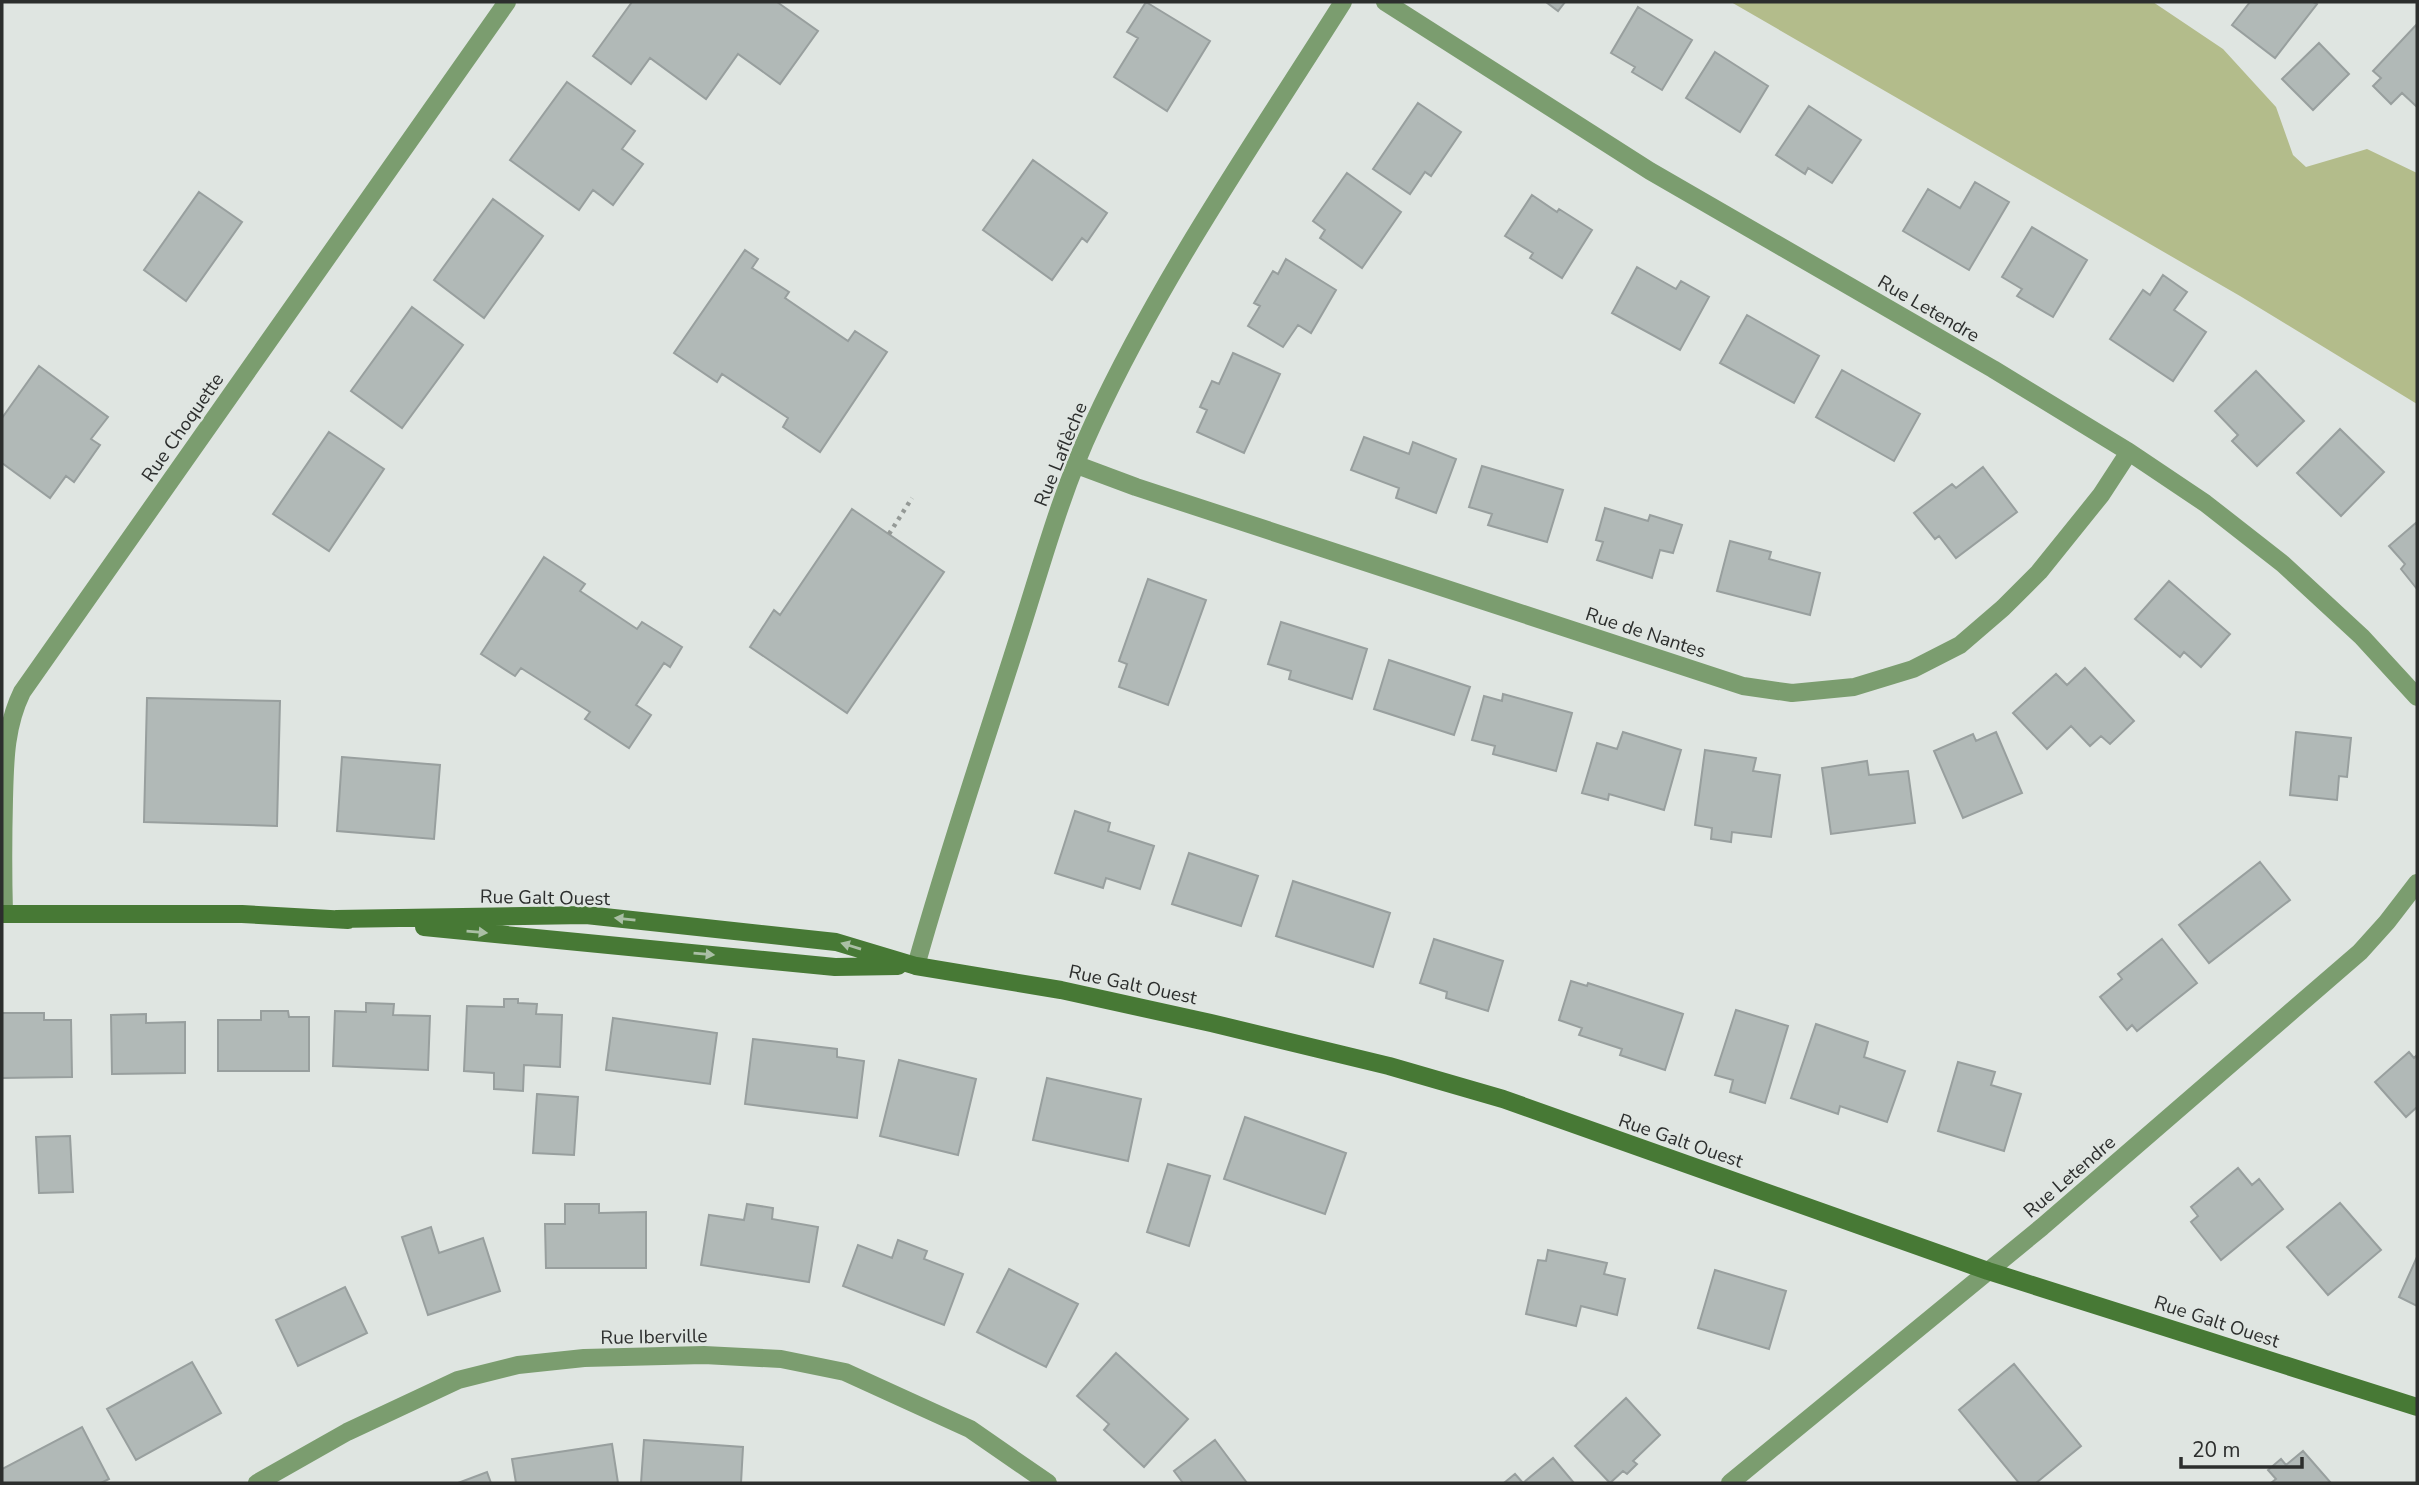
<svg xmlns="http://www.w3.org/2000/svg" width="2419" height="1485" font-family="'Nunito Sans',sans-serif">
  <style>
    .green { fill: #b3bc8b }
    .building { fill: #b1b9b7; stroke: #989f9e; stroke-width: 2 }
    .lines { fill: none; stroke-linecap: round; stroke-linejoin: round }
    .path { stroke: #949996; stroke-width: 4.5; stroke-dasharray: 3.5 5; stroke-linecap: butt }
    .street { stroke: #7b9d6f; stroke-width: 18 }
    .secondary { stroke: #477935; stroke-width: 18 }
    .oneway { fill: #aabfa5 }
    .labels { text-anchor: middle; stroke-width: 5; stroke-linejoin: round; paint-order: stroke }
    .street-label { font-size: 19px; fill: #2c2e2d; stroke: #dfe5e1 }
  </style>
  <rect width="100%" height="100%" fill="#dfe5e1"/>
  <path class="green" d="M1731,2h422l70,47 53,58 17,48 13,12 61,-18 50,24v231l-177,-108z"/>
  <path class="building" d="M632,2h145l41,29 -38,53 -42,-30 -32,45 -56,-41 -19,26 -38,-28z
    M1146,2l64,39 -43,70 -53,-34 24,-39 -11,-6z
    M1546,2h19l-7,9z
    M2250,2h63l4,2 -42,54 -43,-33z
    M1638,7l54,33 -30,50 -30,-18 3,-5 -24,-14z
    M2417,24v83l-15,-14 -11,11 -18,-18 8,-8 -8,-7z
    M2319,43l30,31 -36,36 -31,-31z
    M1715,52l53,34 -28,46 -54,-34z
    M567,82l68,49 -13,18 21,15 -30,41 -20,-15 -14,20 -69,-50z
    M1418,103l43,29 -30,44 -6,-4 -15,22 -37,-25z
    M1809,106l52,34 -29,43 -24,-15 -3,6 -29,-19z
    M1033,160l74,53 -20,29 -5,-4 -30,42 -69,-50z
    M1347,173l54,39 -39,56 -42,-30 5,-8 -12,-9z
    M1975,182l34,20 -40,68 -66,-39 25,-42 32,19z
    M199,192l43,30 -56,79 -42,-31z
    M1532,195l25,17 2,-3 33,21 -30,48 -32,-20 3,-5 -28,-17z
    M493,199l50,37 -59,82 -50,-38z
    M2032,227l55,33 -34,57 -36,-21 5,-7 -20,-12z
    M745,250l13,9 -6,9 37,24 -4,6 63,43 7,-10 32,21 -67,100 -37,-25 5,-9 -66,-44 -5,8 -43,-29z
    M1286,259l50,31 -25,43 -13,-8 -15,22 -35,-21 12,-20 -6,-3 19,-32 5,3z
    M1637,267l39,22 5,-8 28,16 -29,53 -68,-37z
    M2163,275l24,17 -13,18 32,22 -33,49 -63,-42 33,-49 7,5z
    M412,307l51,38 -61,83 -51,-37z
    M1747,315l72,41 -25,47 -74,-40z
    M1233,353l47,21 -36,79 -47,-21 10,-22 -7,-3 12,-26 7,3z
    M39,366l69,51 -17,22 9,6 -26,37 -8,-6 -16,22 -48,-35v-45z
    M1842,370l78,44 -26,47 -78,-44z
    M2256,371l48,50 -47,45 -25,-25 6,-6 -23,-24z
    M2340,429l44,43 -43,44 -44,-43z
    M329,432l55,37 -55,82 -56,-37z
    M1364,437l45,17 4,-12 43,17 -20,54 -40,-15 3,-10 -48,-18z
    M1482,466l81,24 -16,52 -59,-17 4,-11 -23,-7z
    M1983,467l34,45 -61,46 -17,-22 -4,3 -21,-26 38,-29 4,4z
    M1605,508l43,13 2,-6 32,10 -9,28 -13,-3 -8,28 -55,-18 6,-18 -7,-2z
    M852,509l92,63 -97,141 -97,-66 24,-37 6,5z
    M2417,522v67l-16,-20 4,-5 -16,-18z
    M1730,541l41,11 -2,7 51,14 -10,42 -93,-24z
    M544,557l41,27 -5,7 57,38 5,-7 40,25 -12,20 -6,-4 -28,42 15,10 -22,33 -44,-29 5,-7 -69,-44 -6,8 -34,-22z
    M1148,579l58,21 -38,105 -49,-18 8,-23 -8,-3z
    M2169,581l61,53 -29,33 -17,-15 -4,5 -45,-38z
    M1281,622l86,27 -15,50 -63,-20 2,-8 -23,-7z
    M1389,660l81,27 -16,48 -80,-26z
    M2085,668l49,53 -24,23 -9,-8 -11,10 -19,-20 -24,23 -34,-36 43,-39 11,11z
    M1503,694l69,19 -16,58 -63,-17 2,-8 -23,-6 12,-44 18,5z
    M147,698l133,3 -3,125 -133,-4z
    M1623,732l58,18 -17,60 -55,-16 -1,6 -26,-7 15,-50 20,6z
    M1996,732l26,61 -59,25 -29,-67 39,-17 3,7z
    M2296,732l55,6 -4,39 -8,-1 -2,24 -47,-5z
    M1705,750l51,8 -3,13 27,4 -9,62 -39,-5 -1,10 -20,-3 1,-11 -17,-3z
    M342,757l98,8 -6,74 -97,-8z
    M1867,761l2,14 39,-4 7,52 -84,11 -9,-66z
    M1075,811l35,12 -2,8 46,15 -14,43 -34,-11 -3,10 -48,-15z
    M1189,853l69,23 -17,50 -69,-22z
    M2260,862l30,38 -81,63 -30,-38z
    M1293,881l97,32 -17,54 -97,-31z
    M1434,939l69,22 -15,50 -42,-13 1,-6 -27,-9z
    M2162,939l35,44 -60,48 -5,-6 -5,5 -27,-33 22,-18 -4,-5z
    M1571,981l16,5 1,-3 95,31 -18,56 -45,-15 2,-6 -43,-14 3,-7 -23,-8z
    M504,999h14v4l19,1 -1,10 26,1 -2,52 -36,-2 -1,26 -29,-2v-16l-30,-2 3,-65 37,1z
    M366,1003l28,1 -1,11 37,1 -2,54 -95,-4 2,-55 31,1z
    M1736,1010l52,16 -23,77 -35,-11 3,-12 -18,-5z
    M261,1011h27l1,6h20v54h-91v-51h43z
    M2,1013h42v7h27l1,57 -70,1z
    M146,1014v9l39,-1v51l-73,1 -1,-59z
    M613,1018l104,15 -7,51 -104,-14z
    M1816,1024l52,18 -4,15 41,14 -18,51 -47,-16 -2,8 -47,-16z
    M753,1039l84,10v8l27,4 -7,57 -112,-14z
    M2409,1052l5,6 3,-3v52l-11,10 -31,-35z
    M899,1060l77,19 -18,76 -78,-19z
    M1958,1062l37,10 -4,13 30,9 -17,57 -66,-20z
    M1047,1078l94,21 -13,62 -95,-21z
    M537,1094l41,3 -4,58 -41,-2z
    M1245,1117l101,36 -21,61 -101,-35z
    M70,1136l3,56 -34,1 -3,-56z
    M1168,1164l42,12 -21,70 -42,-14z
    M2238,1168l14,17 7,-6 24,30 -62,51 -30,-38 7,-6 -7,-9z
    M2340,1203l41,47 -53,45 -41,-48z
    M565,1204h34v9l47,-1v56h-100l-1,-44h20z
    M747,1204l26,4 -1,11 46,8 -9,55 -108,-17 8,-50 35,5z
    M431,1227l8,26 44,-15 17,53 -72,24 -26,-78z
    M898,1240l29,11 -3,8 39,15 -19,51 -101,-39 15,-41 34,13z
    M1548,1250l59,13 -3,11 21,5 -8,36 -36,-9 -5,20 -50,-12 12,-54 8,1z
    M2417,1257v49l-18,-9z
    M1009,1269l69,35 -32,63 -69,-35z
    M1715,1270l71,21 -17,58 -71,-21z
    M345,1287l22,46 -69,33 -22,-46z
    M1116,1353l72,66 -44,48 -40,-37 5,-6 -32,-28z
    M192,1362l29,51 -85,47 -29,-51z
    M2014,1364l67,82 -45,37h-17l-60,-73z
    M1626,1398l34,37 -27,26 4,3 -10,10 -4,-3 -13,12 -35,-37z
    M82,1427l27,52 -8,4h-99v-14z
    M644,1440l99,7 -2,36h-100z
    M1215,1440l32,43h-64l-9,-12z
    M612,1444l6,39h-102l-4,-24z
    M2303,1451l28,32h-60l5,-4 -8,-9 13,-11 5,6z
    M1553,1458l21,25h-70l11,-9 8,9z
    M487,1472l4,11h-33z"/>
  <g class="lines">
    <path class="path" d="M889,534l23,-36"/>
    <path class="street" d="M1385,2l265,169 343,198 136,83 76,51 78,61 79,73 55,60
      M1077,465l59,22 607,199 49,7 62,-6 59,-18 47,-24 43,-37 36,-36 62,-77 28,-43
      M4,914c-1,-38 -1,-76 0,-115 1,-37 1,-72 18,-107l485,-690
      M916,966c30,-108 66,-214 100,-321 24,-74 44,-151 77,-221 69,-149 163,-284 250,-422
      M257,1483l90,-51 111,-52 60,-15 66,-7 120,-3 77,4 64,13 125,57 78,54
      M1730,1483l312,-256 318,-275 27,-30 30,-39"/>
    <path class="secondary" d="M2,914h240l106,6
      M336,919l250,-4 250,27 80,24 145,24 150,33 178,43 114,33 485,172 429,136
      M424,927l411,40 63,-1"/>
  </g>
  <defs><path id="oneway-solid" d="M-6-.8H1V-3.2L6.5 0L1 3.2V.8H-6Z" transform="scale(1.75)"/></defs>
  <g class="oneway">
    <use href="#oneway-solid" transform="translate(625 919) rotate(-174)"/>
    <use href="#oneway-solid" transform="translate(477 932) rotate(5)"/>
    <use href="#oneway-solid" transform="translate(851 946) rotate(-163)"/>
    <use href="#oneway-solid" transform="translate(704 954) rotate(5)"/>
  </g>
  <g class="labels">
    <g class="street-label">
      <text transform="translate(1929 308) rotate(30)" y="7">Rue Letendre</text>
      <text transform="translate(182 427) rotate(-55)" y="7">Rue Choquette</text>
      <text transform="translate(1060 454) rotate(-68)" y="7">Rue Laflèche</text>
      <text transform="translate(1646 632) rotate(18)" y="7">Rue de Nantes</text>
      <text transform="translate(545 897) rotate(1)" y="7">Rue Galt Ouest</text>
      <text transform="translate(1133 984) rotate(12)" y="7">Rue Galt Ouest</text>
      <text transform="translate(1681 1140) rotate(19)" y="7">Rue Galt Ouest</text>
      <text transform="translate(2069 1176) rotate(-41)" y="7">Rue Letendre</text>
      <text transform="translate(2217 1321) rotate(18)" y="7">Rue Galt Ouest</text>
      <text transform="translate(654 1336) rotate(-1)" y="7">Rue Iberville</text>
    </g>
  </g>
  <rect width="2419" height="1485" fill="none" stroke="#2c2e2d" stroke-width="7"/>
  <path d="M2181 1457v10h121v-10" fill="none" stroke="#2c2e2d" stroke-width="3.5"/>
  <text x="2192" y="1457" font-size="21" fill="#2c2e2d" stroke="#dfe5e1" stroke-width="5" paint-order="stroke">20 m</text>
</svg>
